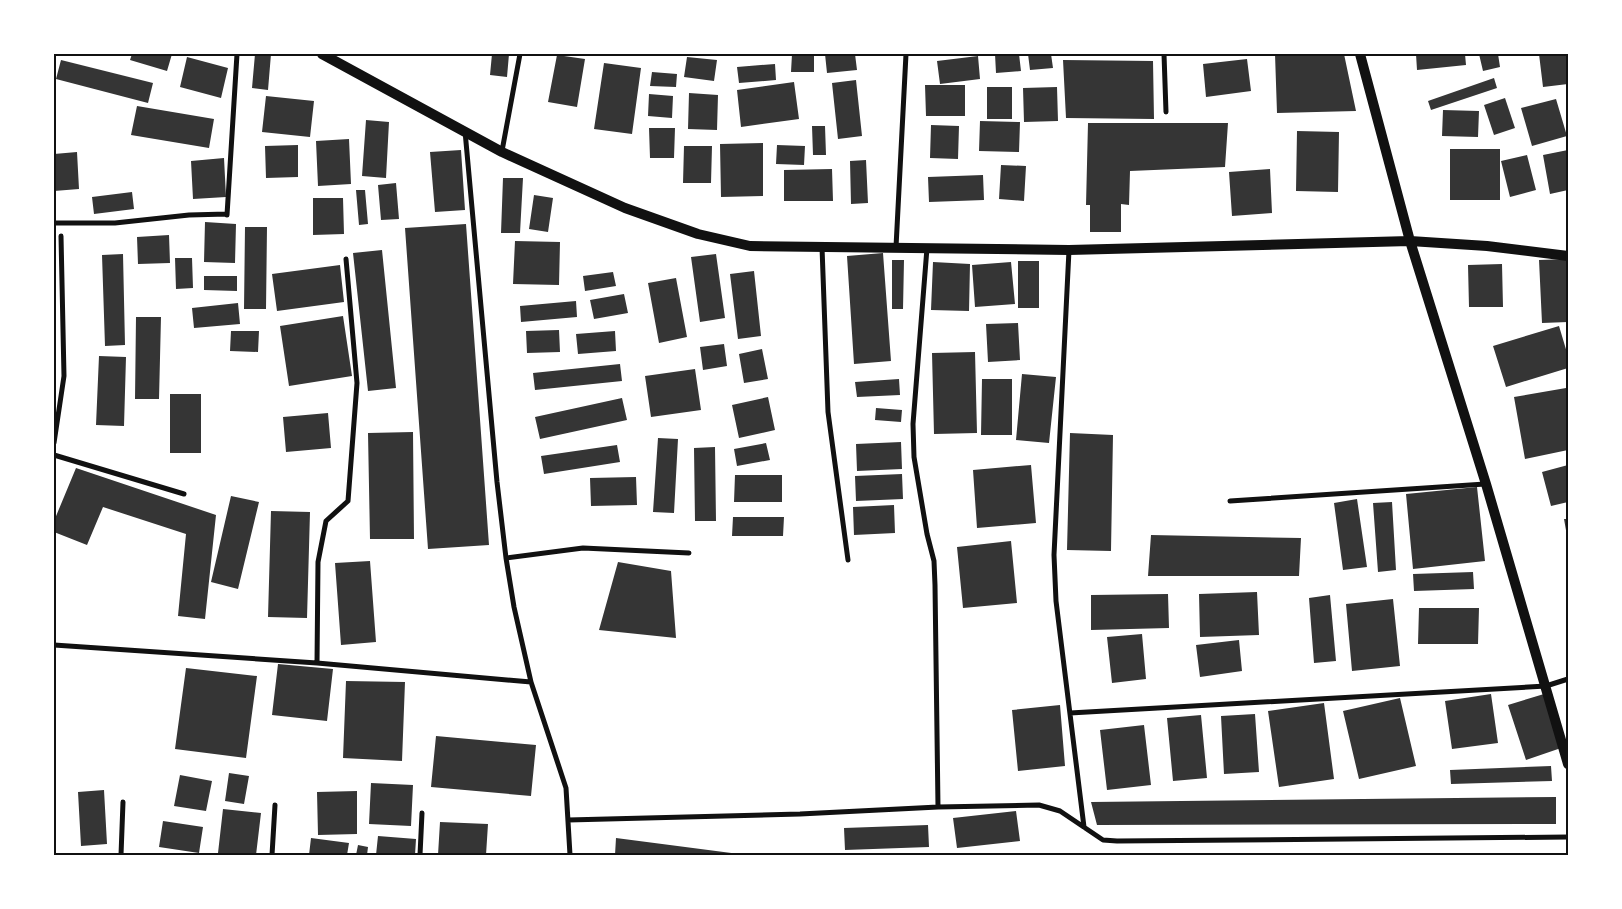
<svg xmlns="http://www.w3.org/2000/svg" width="1622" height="909" font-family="Signika,sans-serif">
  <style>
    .building { fill: #353535 }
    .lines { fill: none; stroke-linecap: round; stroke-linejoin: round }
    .minor { stroke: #111; stroke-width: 5 }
    .secondary { stroke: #111; stroke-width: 10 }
    .neatline { fill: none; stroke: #111; stroke-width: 2 }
  </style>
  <rect width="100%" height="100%" fill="#fff"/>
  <path class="building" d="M132,54h40l-5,17 -37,-11z
    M255,54h16l-3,36 -16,-2z
    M492,54h17l-2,23 -17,-2z
    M792,54h22v18h-23z
    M825,54h30l2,16 -30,3z
    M995,54h24l2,17 -25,2z
    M1028,54h23l2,14 -23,2z
    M1275,54h69l12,57 -79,2z
    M1416,54h49l1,11 -49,5z
    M1479,54h19l2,13 -17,4z
    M1539,54h29v30l-25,3z
    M557,55l28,4 -8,48 -29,-5z
    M978,56l2,23 -40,5 -3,-23z
    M187,57l41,11 -7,30 -41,-11z
    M687,57l30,3 -3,21 -30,-4z
    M1247,59l4,32 -45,6 -3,-33z
    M61,60l92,23 -5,20 -92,-24z
    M1063,60l90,1 1,58 -88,-1z
    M604,63l37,5 -9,66 -38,-5z
    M775,64l1,16 -37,3 -2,-16z
    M652,72l25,2 -1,13 -26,-1z
    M1494,78l3,10 -66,22 -3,-9z
    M856,80l6,56 -24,3 -6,-56z
    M794,82l5,37 -58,8 -4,-37z
    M925,85h40v31h-39z
    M987,87h25v32h-25z
    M1057,87l1,34 -34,1 -1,-34z
    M689,93l29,2 -1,35 -29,-1z
    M649,94l24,2 -1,22 -24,-2z
    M266,96l48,5 -4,36 -48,-5z
    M1505,98l10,30 -21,7 -10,-30z
    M1556,99l11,37 -35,10 -11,-38z
    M137,106l77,13 -5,29 -78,-13z
    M1443,110l36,1 -1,26 -36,-1z
    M366,120l23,2 -3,56 -24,-2z
    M980,121l40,1 -1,30 -40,-1z
    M1088,123h140l-3,44 -95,4 -1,34 -8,-1v28h-31v-27h-4z
    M931,125l28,1 -1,33 -28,-1z
    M812,126h13l1,29h-13z
    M649,128h26l-1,30h-24z
    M1297,131l42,1 -1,60 -42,-1z
    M349,139l2,45 -33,2 -2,-45z
    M763,143v53l-42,1 -1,-53z
    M298,145v32l-32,1 -1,-32z
    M777,145l28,1 -1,19 -28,-1z
    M684,146h28l-1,37h-28z
    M1450,149h50v51h-50z
    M461,150l4,60 -30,2 -5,-60z
    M1568,150v40l-18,4 -7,-39z
    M77,152l2,37 -25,2v-37z
    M1527,155l9,35 -26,7 -9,-36z
    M224,158l2,39 -33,2 -2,-38z
    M866,160l2,43 -17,1 -1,-43z
    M1001,165l25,1 -2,35 -25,-2z
    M832,169l1,32h-49v-31z
    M1270,169l2,44 -40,3 -3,-44z
    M983,175l1,25 -55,2 -1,-25z
    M503,178h20l-3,55h-19z
    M396,183l3,36 -18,1 -3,-35z
    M356,190h9l3,34 -9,1z
    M132,192l2,17 -40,5 -2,-17z
    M534,195l19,3 -5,34 -19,-3z
    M313,198h30l1,36 -31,1z
    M205,222l31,2 -1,39 -31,-1z
    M466,224l23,321 -61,4 -23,-321z
    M245,227h22l-1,82h-22z
    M169,235l1,28 -32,1 -1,-27z
    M515,241l45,1 -1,43 -46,-1z
    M382,250l14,138 -28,3 -15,-138z
    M883,253l8,108 -37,3 -7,-108z
    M123,254l2,91 -20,1 -3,-91z
    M716,254l9,64 -25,4 -9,-65z
    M175,258h17l1,30 -17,1z
    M1568,259v63l-26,1 -3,-63z
    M892,260h12l-1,49h-11z
    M1018,261h21v47h-21z
    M933,262l37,2 -1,47 -38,-1z
    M1011,262l4,42 -40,3 -3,-42z
    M1502,264l1,43h-34l-1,-42z
    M340,265l4,37 -67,9 -5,-37z
    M754,271l7,65 -23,3 -8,-65z
    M613,272l3,14 -31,5 -2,-15z
    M204,276h33v15l-33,-1z
    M676,278l11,59 -28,6 -11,-60z
    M624,294l4,19 -34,6 -4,-19z
    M576,301l1,16 -56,5 -1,-16z
    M238,303l2,21 -46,4 -2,-20z
    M343,316l9,60 -63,10 -9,-60z
    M136,317h25l-2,82h-24z
    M1018,323l2,37 -32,2 -2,-38z
    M1559,326l9,30v12l-62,19 -13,-41z
    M559,330l1,22 -33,1 -1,-22z
    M231,331h28l-1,21 -28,-1z
    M615,331l1,20 -38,3 -2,-20z
    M724,344l3,22 -24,4 -3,-23z
    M762,349l6,30 -24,4 -5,-29z
    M975,352l2,81 -43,1 -2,-81z
    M99,356l27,1 -2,69 -28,-1z
    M620,364l2,17 -87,9 -2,-17z
    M695,369l6,41 -50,7 -6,-41z
    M1022,374l34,3 -7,66 -33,-3z
    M899,379l1,16 -43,2 -2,-15z
    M982,379h30v56h-31z
    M1566,388l2,13v49l-43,9 -11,-62z
    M170,394h31v59h-31z
    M768,397l7,33 -36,8 -7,-33z
    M622,398l5,22 -87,19 -5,-22z
    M876,408l26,2 -1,12 -26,-2z
    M328,413l3,35 -45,4 -3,-35z
    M413,432l1,107h-44l-2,-106z
    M1070,433l43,2 -2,116 -44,-1z
    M658,438l20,1 -4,74 -21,-1z
    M901,442l1,27 -45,2 -1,-27z
    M766,443l4,17 -33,6 -3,-17z
    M617,445l3,17 -76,12 -3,-18z
    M715,447l1,74h-21l-1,-73z
    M1031,465l5,58 -59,5 -4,-58z
    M1568,465v37l-17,4 -9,-34z
    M76,468l140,47 -11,104 -27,-3 8,-82 -83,-27 -16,38 -33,-13v-11z
    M902,474l1,25 -47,2 -1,-25z
    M735,475h47v27h-48z
    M636,477l1,28 -46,1 -1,-28z
    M1477,487l8,74 -72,8 -7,-75z
    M231,496l28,6 -21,87 -27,-7z
    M1357,499l10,68 -24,3 -9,-67z
    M1392,502l4,68 -18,2 -5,-69z
    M894,505l1,28 -41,2 -1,-28z
    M271,511l39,1 -3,106 -39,-1z
    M733,517h51l-1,19h-51z
    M1564,519h4v17h-1z
    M1151,535l150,3 -2,38h-151z
    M1011,541l6,62 -54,5 -6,-61z
    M370,561l6,81 -35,3 -6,-82z
    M618,562l53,9 5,67 -77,-8z
    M1473,572l1,17 -60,2 -1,-17z
    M1257,592l2,43 -59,2 -1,-43z
    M1168,594l1,34 -78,2v-35z
    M1330,595l6,66 -22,2 -5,-65z
    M1393,599l7,67 -48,5 -6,-67z
    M1419,608h60l-1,36h-60z
    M1142,634l4,45 -34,4 -5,-46z
    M1239,640l3,31 -42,6 -4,-32z
    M278,664l55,5 -6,52 -55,-6z
    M186,668l71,8 -11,82 -71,-9z
    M346,681l59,1 -3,79 -59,-3z
    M1491,694l7,49 -46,6 -7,-48z
    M1544,694l17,54 -35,12 -18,-55z
    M1400,698l16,68 -57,13 -16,-68z
    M1324,703l10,76 -55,8 -11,-76z
    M1060,705l5,61 -47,5 -6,-61z
    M1255,714l4,58 -35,2 -3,-58z
    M1201,715l6,63 -34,3 -6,-63z
    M1144,725l7,60 -44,5 -7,-60z
    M436,736l100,9 -5,51 -100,-9z
    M1551,766l1,15 -101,3 -1,-14z
    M229,773l20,3 -5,28 -19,-3z
    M180,775l32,6 -6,30 -32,-5z
    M371,783l42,2 -2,41 -42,-2z
    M104,790l3,54 -26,2 -3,-54z
    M357,791v43l-39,1 -1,-43z
    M1556,797v27l-459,1 -6,-23z
    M223,809l38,4 -5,42 -38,-2z
    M1016,811l4,30 -63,7 -4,-30z
    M163,821l40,6 -4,26 -40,-6z
    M440,822l48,2 -2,31h-48z
    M928,825l1,22 -84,3 -1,-22z
    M378,836l38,3 -1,16h-39z
    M311,838l38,5 -2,12h-38z
    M616,838l123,16v1h-124z
    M358,845l10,2 -1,8h-11z"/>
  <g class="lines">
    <path class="minor" d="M1164,54l2,58
      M465,131l32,351 9,76 8,49 17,75 35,106 4,67
      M502,151l18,-97
      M227,215l10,-161
      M54,223h61l74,-8 38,-1
      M822,247l6,165 20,148
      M896,247l10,-193
      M927,248l-14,176 1,33 13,77 7,27 1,24 3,222
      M1069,250l-15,305 2,46 28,226
      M54,443l10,-67 -3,-140
      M54,455l130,39
      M1230,501l255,-17
      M506,558l77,-10 106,5
      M54,645l263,18 214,19
      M317,663l1,-101 8,-41 22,-20 9,-118 -11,-124
      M1070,713l476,-27 22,-7
      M568,820l232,-6 138,-7 101,-2 21,6 43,29 14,1 451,-4
      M121,855l2,-53
      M272,855l3,-50
      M420,855l2,-42"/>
    <path class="secondary" d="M322,54l180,98 123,56 73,26 52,12 319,4 341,-9 77,5 81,10
      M1360,54l50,187 76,243 82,280"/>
  </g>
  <rect width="1622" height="909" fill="none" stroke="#ffffff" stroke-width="110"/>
  <rect x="55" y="55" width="1512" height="799" class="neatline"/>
</svg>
